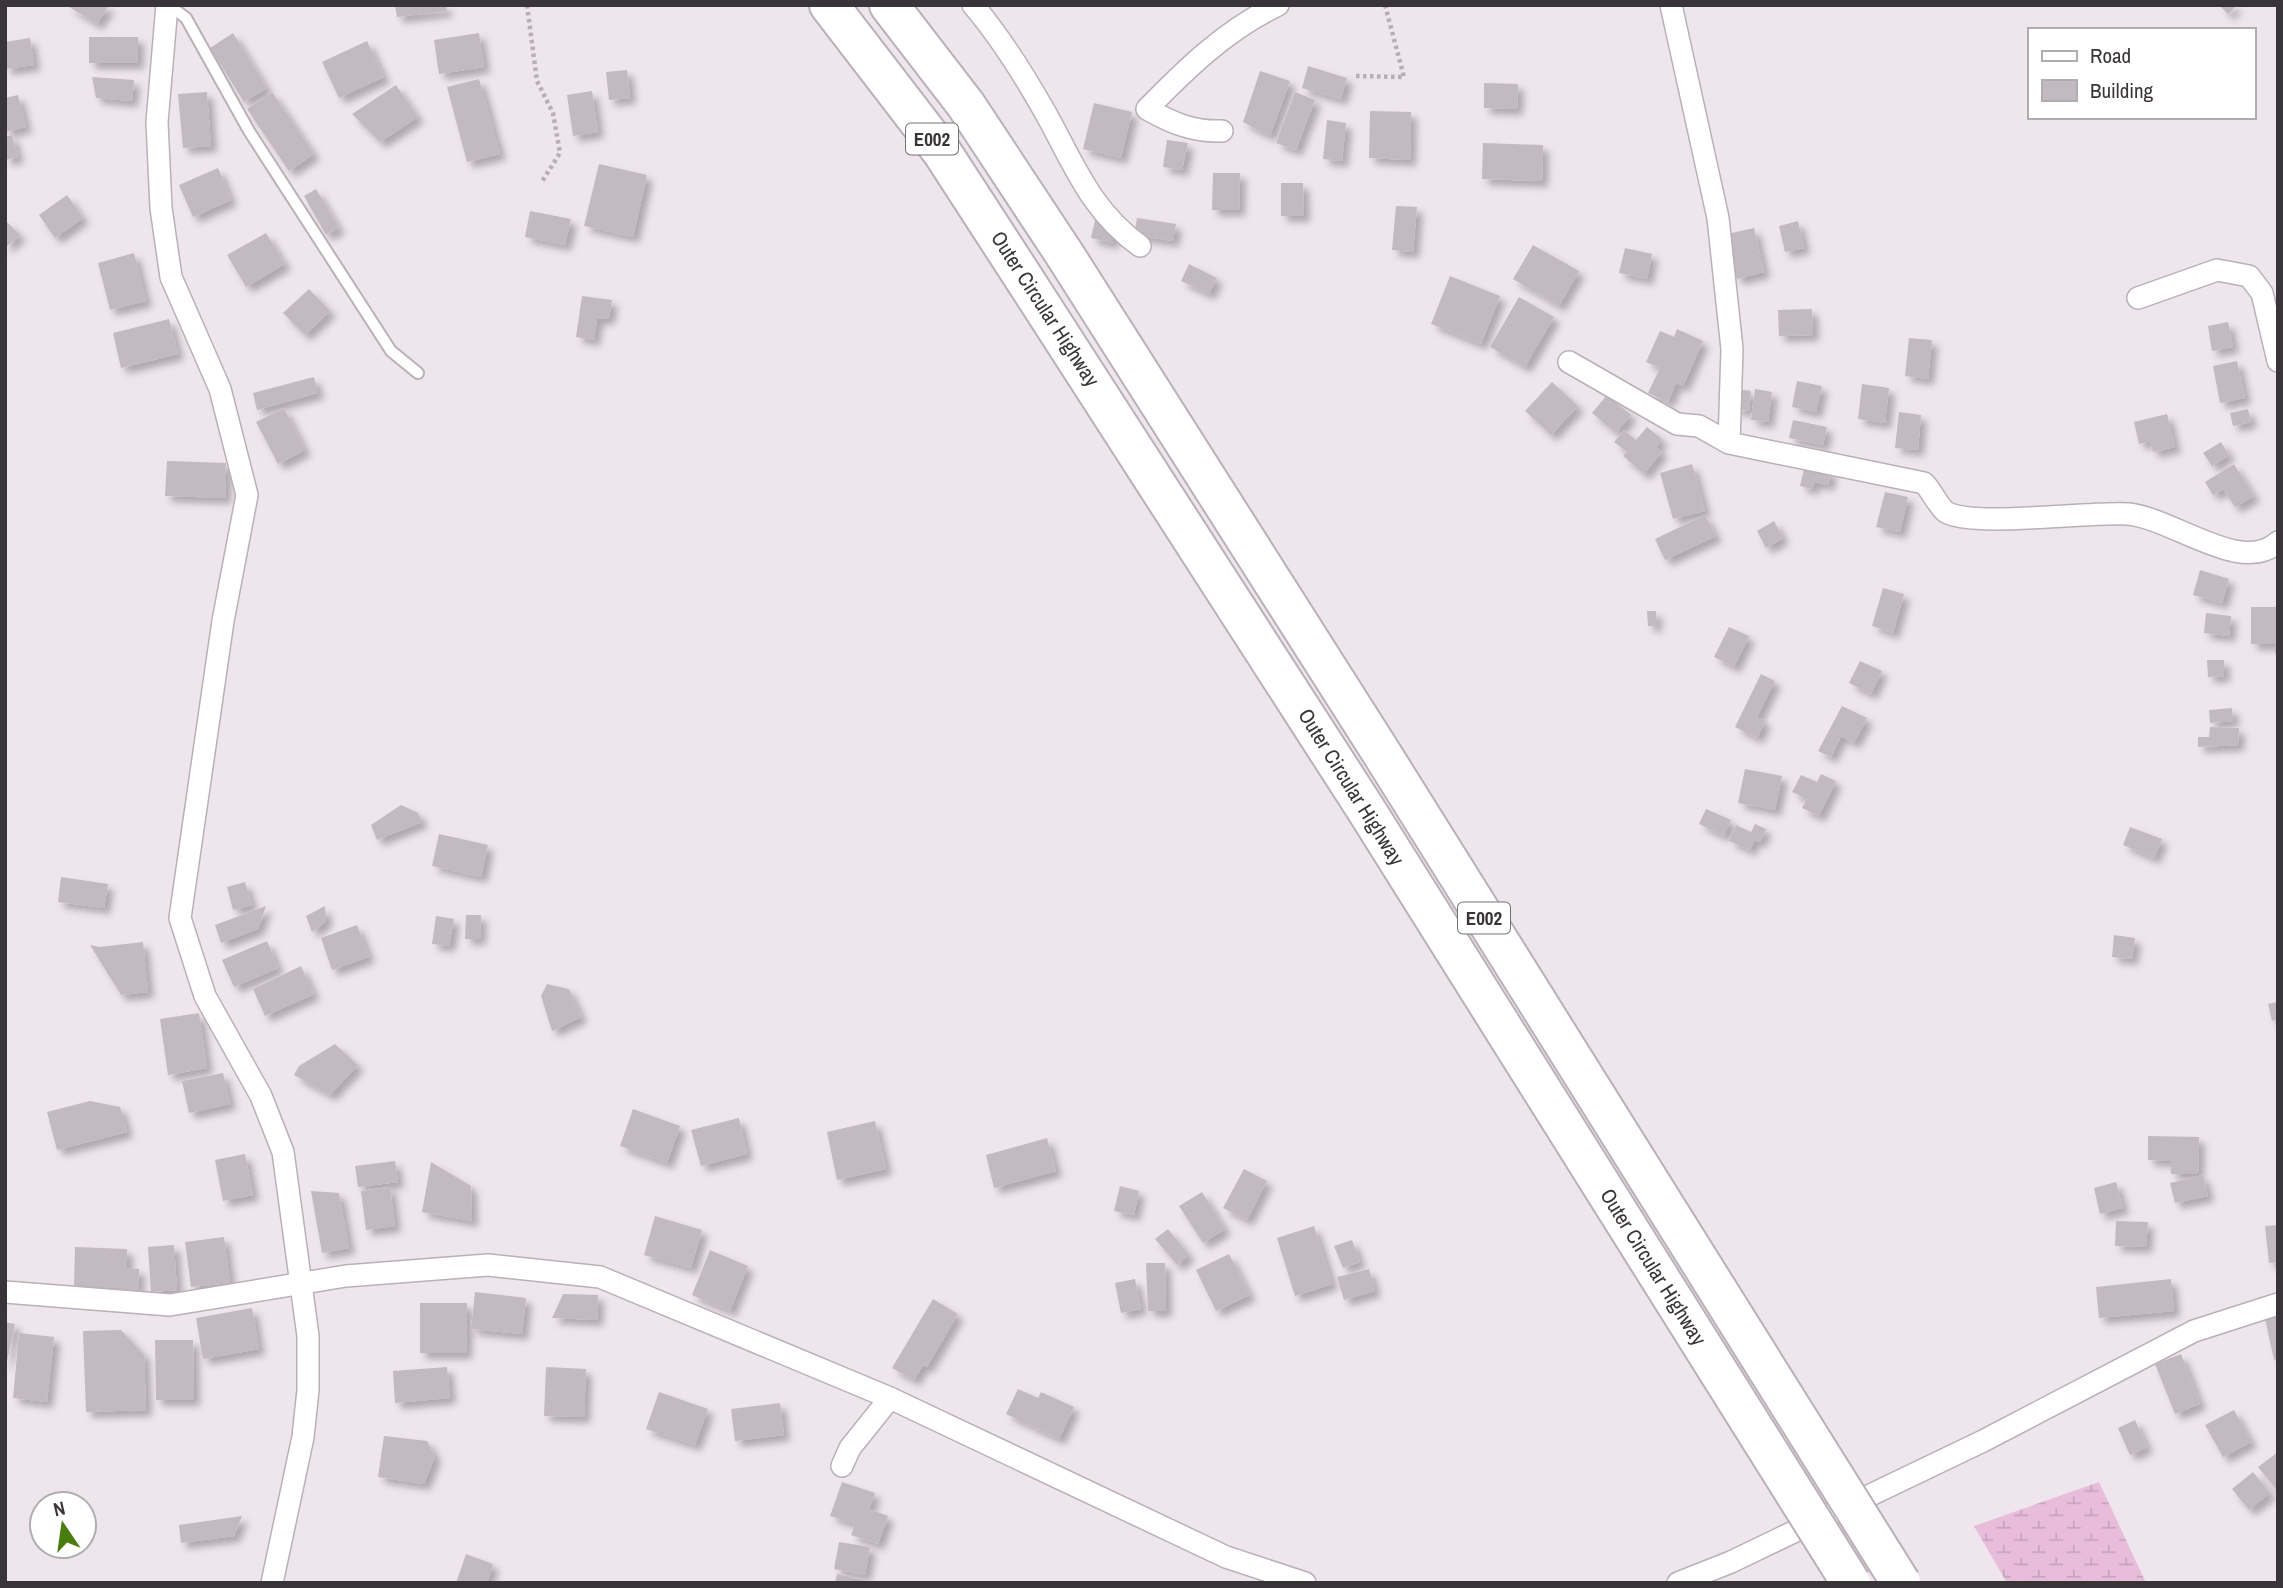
<svg xmlns="http://www.w3.org/2000/svg" width="2283" height="1588" font-family="'Archivo Narrow',sans-serif">
  <style>
    .wetland { fill: url(#wetland-marsh) }
    .building { fill: #c3b9c0; filter: url(#shadow) }
    .lines { fill: none; stroke-linecap: round; stroke-linejoin: round }
    .service-casing { stroke: #bab0b7; stroke-width: 14 }
    .minor-casing { stroke: #bab0b7; stroke-width: 24 }
    .motorway-casing { stroke: #bab0b7; stroke-width: 42 }
    .path { stroke: #b8afb5; stroke-width: 4.5; stroke-dasharray: 3.5 3.5; stroke-linecap: butt }
    .service { stroke: #fff; stroke-width: 10 }
    .minor { stroke: #fff; stroke-width: 21 }
    .motorway { stroke: #fff; stroke-width: 38 }
    .motorway-bridge-casing { stroke: #bab0b7; stroke-width: 42; stroke-linecap: butt }
    .motorway-bridge { stroke: #fff; stroke-width: 38 }
    .labels { text-anchor: middle; stroke-width: 7; stroke-linejoin: round; paint-order: stroke }
    .shield { fill: #fff; stroke: #747173; stroke-width: 2 }
    .shield-label { font-size: 19px; font-weight: bold; fill: #383437 }
    .street-label { font-size: 21px; fill: #383437; stroke: #fff }
  </style>
  <defs>
    <pattern id="wetland-marsh" width="20" height="14" patternUnits="userSpaceOnUse" patternTransform="scale(1.75)"><rect width="20" height="14" fill="#e7bddb"/><path d="M1 5h8M5 5V1M11 12h8M15 12V8" fill="none" stroke="#c7a3bd"/></pattern>
    <filter id="shadow"><feDropShadow dx="6" dy="6" stdDeviation="3.5" flood-color="#0004"/></filter>
  </defs>
  <rect width="100%" height="100%" fill="#efe5ec"/>
  <path class="wetland" d="M2099,1482l47,101h-139l-33,-57z"/>
  <path class="building" d="M66,5h43l-12,19z
    M395,5h51l1,6 -50,6z
    M2219,5h18l-9,9z
    M233,33l34,55 -23,14 -34,-54z
    M479,33l5,34 -45,7 -5,-34z
    M89,37h49v26h-49z
    M30,38l4,27 -29,4v-27z
    M367,41l17,36 -45,21 -17,-36z
    M1308,66l39,12 -6,21 -39,-11z
    M627,70l3,28 -21,2 -3,-28z
    M1260,71l30,10 -20,55 -27,-14z
    M92,77l42,3 -2,21 -36,-3z
    M479,79l21,75 -33,8 -20,-75z
    M1484,83l34,1 -1,25 -33,-1z
    M396,85l22,32 -38,25 -28,-28z
    M592,91l6,41 -25,4 -6,-41z
    M207,92l4,54 -28,2 -5,-54z
    M272,92l42,62 -25,17 -42,-62z
    M1295,92l20,8 -19,50 -20,-7z
    M18,95l8,32 -21,5v-34z
    M1094,103l38,9 -11,46 -38,-9z
    M1370,111l41,1 -1,48 -41,-2z
    M1327,120l19,3 -4,38 -19,-2z
    M12,135l6,22 -13,3v-23z
    M1167,140l21,3 -6,27 -19,-3z
    M1483,143l60,2 -1,36 -60,-2z
    M599,164l48,11 -14,62 -49,-11z
    M218,168l13,32 -38,17 -14,-32z
    M1213,173h27l-1,37h-27z
    M1281,183h22l1,33h-23z
    M316,189l23,39 -13,7 -22,-39z
    M67,195l16,23 -28,20 -16,-23z
    M1396,206l21,1 -4,45 -21,-2z
    M530,211l41,8 -6,26 -40,-8z
    M1096,216l21,5 -5,22 -21,-5z
    M1137,218l39,6 -3,17 -39,-6z
    M5,220l15,15 -15,13z
    M1798,221l6,27 -19,4 -6,-26z
    M1754,228l10,44 -27,7 -14,-44z
    M266,233l19,31 -39,23 -19,-32z
    M1533,245l46,26 -20,35 -46,-27z
    M1625,248l27,6 -5,25 -28,-6z
    M134,253l12,48 -36,9 -12,-47z
    M1189,264l28,14 -8,16 -28,-13z
    M1450,276l50,20 -19,48 -50,-20z
    M309,289l21,22 -25,24 -22,-22z
    M582,296l30,4 -3,18 -12,1 -3,21 -18,-3z
    M1519,297l35,20 -29,50 -35,-20z
    M1812,309l1,26 -34,1 -1,-26z
    M169,319l9,35 -57,14 -8,-35z
    M2228,322l5,25 -21,4 -4,-25z
    M1677,329l26,12 -20,45 -7,-3 -8,19 -20,-9 12,-25 -14,-6 14,-31 14,6z
    M1909,338l23,2 -4,39 -23,-3z
    M2237,361l8,37 -25,5 -7,-37z
    M314,377l4,16 -61,17 -4,-17z
    M1797,381l25,5 -6,26 -24,-5z
    M1552,382l26,24 -27,29 -26,-24z
    M1862,384l27,4 -4,35 -27,-4z
    M1737,389l14,2 -2,20 -15,-2z
    M1755,389l17,3 -4,30 -17,-2z
    M1607,395l24,20 -15,18 -24,-20z
    M284,408l21,42 -27,14 -22,-42z
    M2248,409l3,13 -18,4 -3,-13z
    M1899,412l22,3 -3,35 -23,-2z
    M2167,414l8,33 -22,5 -3,-11 -11,3 -5,-22z
    M1793,420l34,7 -4,18 -34,-7z
    M1647,427l15,12 -6,8 6,5 -18,22 -21,-18 4,-4 -13,-10 10,-12 12,10z
    M2221,442l8,13 -17,11 -9,-13z
    M167,461l59,2 -1,35 -60,-2z
    M1692,464l13,47 -32,8 -13,-46z
    M2234,464l20,32 -19,11 -12,-18 -10,6 -8,-13z
    M1805,465l26,6 -3,14 -14,-3 -2,7 -12,-3z
    M1885,492l23,5 -8,35 -24,-5z
    M1705,515l11,21 -51,24 -10,-21z
    M1774,521l9,17 -17,10 -9,-17z
    M2200,570l29,9 -7,24 -29,-8z
    M1883,588l21,6 -11,39 -21,-7z
    M2251,607h27v46h-3v-9h-24z
    M1647,611h9v15h-8z
    M2206,613l25,3 -2,20 -25,-3z
    M1729,627l20,9 -15,31 -20,-10z
    M2207,660h17v16l-16,1z
    M1860,661l22,10 -11,23 -22,-11z
    M1761,674l14,7 -18,36 8,4 -8,17 -22,-11z
    M1842,706l25,12 -13,25 -13,-7 -10,21 -13,-6z
    M2232,708l1,13 -23,2 -1,-13z
    M2210,727l29,1 -1,17 -40,2v-10h11z
    M1745,769l37,7 -7,34 -37,-7z
    M1821,774l15,7 -17,35 -17,-8 5,-9 -15,-7 9,-17 16,7z
    M401,805l17,8 4,9 -45,18 -6,-15z
    M1706,809l25,11 -7,16 -25,-12z
    M1755,824l11,5 -6,13 -5,-3 -5,11 -21,-9 7,-16 15,7z
    M2130,827l32,12 -8,19 -31,-13z
    M439,834l49,11 -7,32 -49,-11z
    M61,877l47,7 -4,24 -46,-6z
    M245,882l7,23 -19,5 -6,-23z
    M266,906l-8,23 -37,14 -6,-18z
    M325,906l1,15 -14,11 -6,-16z
    M466,915h15l-1,24h-15z
    M436,916l18,3 -5,27 -17,-2z
    M357,925l12,32 -37,13 -11,-32z
    M2114,935l21,3 -3,21 -20,-2z
    M267,941l11,27 -44,19 -12,-27z
    M143,942l5,50 -27,3 -31,-50 9,2z
    M301,966l13,28 -49,22 -12,-27z
    M547,984l22,5 12,28 -29,14 -11,-35z
    M2278,1002v17l-6,2 -4,-17z
    M199,1013l8,55 -39,7 -8,-56z
    M335,1044l23,21 -28,30 -36,-20 5,-9z
    M223,1073l7,31 -41,9 -7,-32z
    M90,1101l30,6 7,25 -70,18 -10,-38z
    M633,1109l47,17 -13,37 -47,-17z
    M739,1118l8,36 -46,12 -10,-36z
    M875,1121l11,48 -49,11 -10,-48z
    M2148,1136l51,1 -1,37h-27v-13l-23,-1z
    M1047,1138l9,33 -62,17 -8,-33z
    M245,1154l8,41 -30,6 -8,-41z
    M395,1161l3,21 -40,5 -3,-21z
    M431,1162l40,24 1,35 -50,-9z
    M1244,1169l23,12 -20,39 -24,-12z
    M2203,1175l5,21 -33,7 -5,-20z
    M2116,1182l7,26 -23,6 -6,-26z
    M1120,1186l19,5 -5,24 -20,-4z
    M390,1187l5,39 -29,4 -5,-39z
    M311,1191l28,2 10,55 -27,5z
    M1202,1192l23,37 -22,14 -24,-37z
    M655,1216l47,14 -11,38 -47,-13z
    M2116,1221l32,1 -2,25 -31,-1z
    M2278,1225v37l-9,1 -4,-37z
    M1314,1226l18,58 -37,12 -18,-58z
    M1168,1229l21,26 -12,10 -22,-26z
    M224,1237l6,46 -39,4 -6,-45z
    M1352,1240l8,22 -17,6 -9,-22z
    M174,1245l3,45 -26,2 -3,-45z
    M75,1247l52,2v19l12,1 -1,21 -64,-2z
    M710,1250l38,16 -18,45 -38,-16z
    M1229,1254l21,41 -34,16 -20,-41z
    M1146,1263h19l1,48h-18z
    M1369,1269l6,22 -31,9 -7,-23z
    M1135,1279l6,30 -20,4 -6,-30z
    M2171,1279l3,32 -75,7 -3,-31z
    M475,1292l51,6 -4,36 -51,-5z
    M563,1294l35,1 -1,25 -45,-2z
    M933,1299l25,15 -31,53 -4,-2 -9,15 -22,-12z
    M420,1303h47l-1,50h-46z
    M252,1308l7,41 -56,10 -7,-41z
    M2278,1311v48l-4,1 -10,-46z
    M5,1322l10,2 -9,42 -1,-1z
    M121,1330l23,25 2,55 -60,2 -3,-81z
    M19,1333l35,4 -7,65 -34,-4z
    M155,1340h38l1,60h-38z
    M2181,1354l19,50 -25,10 -20,-50z
    M447,1367l3,31 -55,5 -2,-32z
    M546,1367l40,2 -2,48 -40,-1z
    M1018,1389l20,9 3,-6 33,15 -15,32 -53,-25z
    M659,1392l49,17 -13,36 -49,-16z
    M780,1403l4,32 -49,6 -4,-32z
    M2234,1410l17,32 -28,15 -18,-32z
    M2135,1420l12,27 -17,8 -12,-27z
    M384,1436l43,5 8,15 -11,28 -46,-7z
    M2278,1452v36l-2,1 -18,-22z
    M2253,1472l17,21 -21,17 -17,-21z
    M842,1482l33,11 -6,16 19,7 -10,28 -27,-9 4,-11 -25,-8z
    M242,1516l-8,20 -53,7 -2,-18z
    M839,1542l31,5 -5,28 -31,-6z
    M466,1554l27,10 -6,19h-31z
    M837,1574l26,6 -1,3h-27z"/>
  <g class="lines">
    <g class="service-casing">
      <path id="service" d="M169,5l17,13 63,113 142,220 27,22"/>
    </g>
    <g class="minor-casing">
      <path id="minor" d="M167,5l-10,117 4,86 10,69 49,112 27,106 -24,126 -43,297 25,78 56,100 22,56 25,184v54l-5,47 -31,146
        M973,5c28,33 51,70 72,107 29,52 45,98 95,134
        M1671,5l47,213 14,131 -3,94 195,40c7,7 15,24 22,29 27,16 144,-1 182,2 45,4 114,62 150,28
        M1222,131c-29,1 -50,-8 -75,-22 40,-41 79,-79 131,-104
        M2138,298l79,-28 32,6 13,17 16,68
        M1569,362l108,62 22,2 30,17
        M5,1292l165,13 176,-29 142,-11 112,12 290,121 336,159 79,26
        M842,1466l8,-18 40,-50
        M1678,1583l53,-21 252,-121 211,-110 84,-27"/>
    </g>
    <g class="motorway-casing">
      <path id="motorway" d="M829,5l113,147 83,128
        M889,5l77,100 99,150"/>
    </g>
    <path class="path" d="M527,5l10,76 16,32 7,40 -19,30
      M1356,76l48,1 -19,-72"/>
    <use href="#service" class="service"/>
    <use href="#minor" class="minor"/>
    <use href="#motorway" class="motorway"/>
    <g class="motorway-bridge-casing">
      <path id="motorway-bridge" d="M1065,255l319,502 517,826
        M1025,280l340,528 486,775"/>
    </g>
    <use href="#motorway-bridge" class="motorway-bridge"/>
  </g>
  <g class="labels">
    <g class="shield">
      <rect x="906" y="123.5" width="52" height="31" rx="5"/>
      <rect x="1458" y="902.5" width="52" height="31" rx="5"/>
    </g>
    <g class="shield-label">
      <text x="932" y="146">E002</text>
      <text x="1484" y="925">E002</text>
    </g>
    <g class="street-label">
      <text transform="translate(1045 309) rotate(57)" y="7">Outer Circular Highway</text>
      <text transform="translate(1351 787) rotate(58)" y="7">Outer Circular Highway</text>
      <text transform="translate(1653 1267) rotate(58)" y="7">Outer Circular Highway</text>
    </g>
  </g>
  <rect width="2283" height="1588" fill="none" stroke="#383437" stroke-width="14"/>
  <rect x="2028" y="28" width="228" height="91" fill="#ffffff" stroke="#afaeaf" stroke-width="2"/>
  <rect x="2042" y="51" width="35" height="10" fill="#ffffff" stroke="#afaeaf" stroke-width="2"/>
  <text x="2090" y="63" font-size="21" fill="#383437">Road</text>
  <rect x="2042" y="80" width="35" height="21" fill="#c3b9c0" stroke="#afaeaf" stroke-width="2"/>
  <text x="2090" y="98" font-size="21" fill="#383437">Building</text>
  <g transform="translate(63 1525) rotate(347)"><circle r="33" fill="#ffffff" stroke="#afaeaf" stroke-width="2"/>
  <path d="M0-5L12 26L0 18L-12 26Z" fill="#497d10"/>
  <text y="-10" font-size="19" font-weight="bold" text-anchor="middle" fill="#383437">N</text>
  </g>
</svg>
